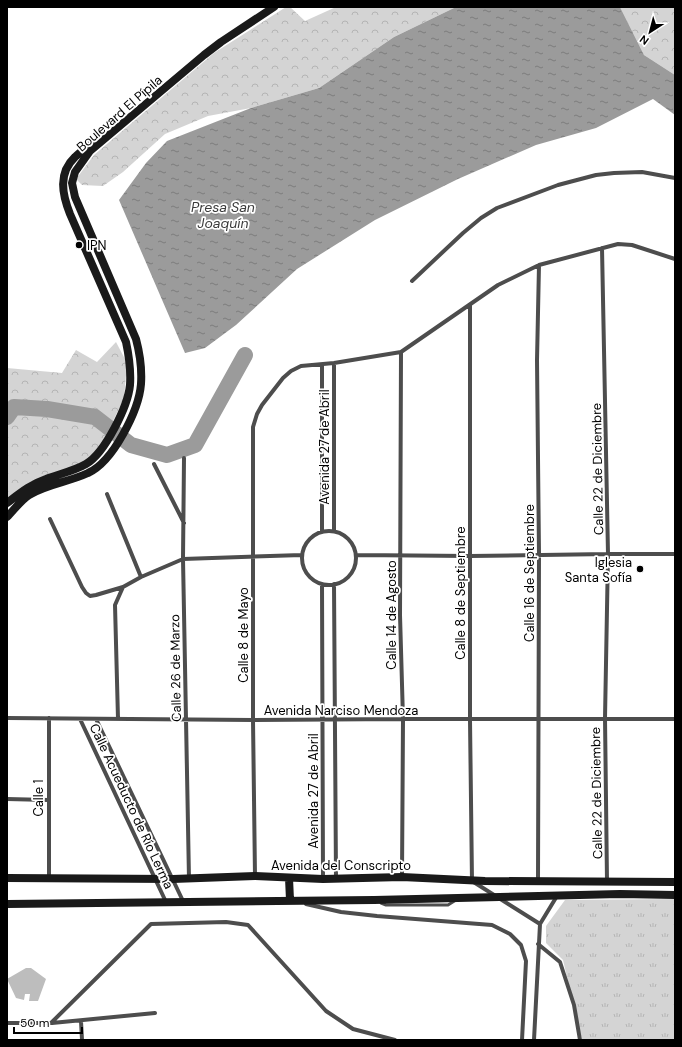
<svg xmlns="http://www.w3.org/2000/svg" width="682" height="1047" font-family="'DM Sans',sans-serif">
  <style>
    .grass { fill: url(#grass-tufts) }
    .forest { fill: url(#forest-crowns) }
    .water { fill: url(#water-ripples) }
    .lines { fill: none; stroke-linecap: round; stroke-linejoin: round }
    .river { stroke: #9b9b9b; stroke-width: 16 }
    .building { fill: #bdbdbd }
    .lane { stroke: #4d4d4d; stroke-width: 3 }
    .street { stroke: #4d4d4d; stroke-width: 4 }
    .secondary { stroke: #1a1a1a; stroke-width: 8 }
    .poi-dot { fill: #000; stroke: #fff; stroke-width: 1.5 }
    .labels { text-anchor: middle; stroke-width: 3.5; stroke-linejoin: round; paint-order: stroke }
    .street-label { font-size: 13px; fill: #000; stroke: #fff }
    .poi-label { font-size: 13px; fill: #000; stroke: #fff; text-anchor: start }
    .water-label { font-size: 14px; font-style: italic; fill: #3c3c3c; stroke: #fff }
  </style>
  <defs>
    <pattern id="grass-tufts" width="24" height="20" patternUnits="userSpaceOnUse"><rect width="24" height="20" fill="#d4d4d4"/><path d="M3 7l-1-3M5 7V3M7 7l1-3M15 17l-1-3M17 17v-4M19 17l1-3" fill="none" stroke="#b4b4b4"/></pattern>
    <pattern id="forest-crowns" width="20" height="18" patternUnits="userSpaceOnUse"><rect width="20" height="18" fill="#d4d4d4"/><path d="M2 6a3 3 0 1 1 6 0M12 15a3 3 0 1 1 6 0" fill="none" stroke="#b4b4b4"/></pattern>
    <pattern id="water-ripples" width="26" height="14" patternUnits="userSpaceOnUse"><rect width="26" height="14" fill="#9b9b9b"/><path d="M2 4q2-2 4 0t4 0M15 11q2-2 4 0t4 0" fill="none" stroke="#7c7c7c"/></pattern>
  </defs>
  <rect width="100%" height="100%" fill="#fff"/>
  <path class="grass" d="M675,899v141h-93l-19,-80 -17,-17v-17l19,-26z"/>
  <path class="forest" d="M286,7h4l15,14 31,-14h120l-62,30 -75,51 -68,20 -43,8 -43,18 -42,38 -20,14 -21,-1 -6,-6 18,-24 120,-102z
    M620,7h55v68l-31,-20z
    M116,342l11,21 -3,36 -22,44 -10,13 -12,8 -73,36v-132l55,5 14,-23 21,12z"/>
  <path class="water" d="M456,7h164l24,48 31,20v40l-22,-16 -57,29 -60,17 -78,34 -83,41 -78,49 -61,56 -31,23 -20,5 -66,-153 27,-37 21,-22 84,-33 68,-20 75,-51z"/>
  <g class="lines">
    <path class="river" d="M7,417l7,-10 33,2 48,8 36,28 36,10 28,-10 50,-90"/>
  </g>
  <path class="building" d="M26,968h5l15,11 -8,22h-9l1,-7h-5l-1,6 -8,-2 -9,-19z"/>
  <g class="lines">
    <path class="lane" d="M381,903l5,2h62l8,-5"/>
    <path class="street" d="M602,248l6,306 -3,164 2,163
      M412,281l51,-48 18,-15 16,-10 61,-23 38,-10 18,-2 28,-1 33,6
      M470,305v415l2,161 68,43
      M401,352l-1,263 3,104 -1,158
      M322,365v166
      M184,458l-1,101 6,320
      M154,464l30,59
      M107,494l34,83
      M50,519l32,68 4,6 4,3 6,-1 27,-8 18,-10 42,-18 119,-4
      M334,531v-168
      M302 558a27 27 0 1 1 54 0a27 27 0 1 1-54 0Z
      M356,555l114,1 138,-2h67
      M322,584l1,295
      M334,584l2,294
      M7,718l246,2 150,-1h272
      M49,718v160
      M80,719l86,183
      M96,719l87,182
      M118,719l-3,-114 8,-18
      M7,799l41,1
      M255,876l-2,-156v-293l4,-13 5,-9 21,-27 8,-7 10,-5 33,-3 67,-11 97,-67 41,-20 79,-21 14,1 43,14
      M538,881l1,-326 -2,-195 2,-95
      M306,904l35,8 36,4 115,9 18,9 11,11 5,16 -4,79
      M538,944l22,18 14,43 6,35
      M81,1021l1,19
      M7,1023h44l100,-99 75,-2 22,3 78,86 27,18 42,11
      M52,1023l103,-10
      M534,1040l6,-116 17,-28"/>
    <path class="secondary" d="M7,503c12,-9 24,-19 39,-24 13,-5 28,-8 40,-15 19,-11 42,-58 44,-79 1,-15 -1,-29 -4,-43l-56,-128c-8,-20 -12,-41 5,-57 5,-5 11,-9 17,-14
      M7,517c7,-7 14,-17 22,-22 18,-11 40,-13 59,-22 25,-11 51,-63 53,-89 1,-15 -1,-30 -5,-45l-61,-142 -3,-14 3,-11 15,-21 114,-96 17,-13 53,-35
      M7,878l166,1 82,-3 68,3 79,-2 83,4 190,1
      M289,878l1,22
      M7,904l367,-4 246,-6 55,1"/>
  </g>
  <g class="poi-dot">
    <circle cx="79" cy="245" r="4"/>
    <circle cx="640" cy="569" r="4"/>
  </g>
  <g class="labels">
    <g class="street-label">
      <text transform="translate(119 113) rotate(-41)" y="5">Boulevard El Pípila</text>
      <text transform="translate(324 447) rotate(-90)" y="5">Avenida 27 de Abril</text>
      <text transform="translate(597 469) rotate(-91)" y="5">Calle 22 de Diciembre</text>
      <text transform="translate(529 573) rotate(-90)" y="5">Calle 16 de Septiembre</text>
      <text transform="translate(460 593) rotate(-90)" y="5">Calle 8 de Septiembre</text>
      <text transform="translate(391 615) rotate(-90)" y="5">Calle 14 de Agosto</text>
      <text transform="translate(243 635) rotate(-90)" y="5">Calle 8 de Mayo</text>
      <text transform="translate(175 668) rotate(-91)" y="5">Calle 26 de Marzo</text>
      <text x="341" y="715">Avenida Narciso Mendoza</text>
      <text transform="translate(313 791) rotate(-90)" y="5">Avenida 27 de Abril</text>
      <text transform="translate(596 793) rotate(-91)" y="5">Calle 22 de Diciembre</text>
      <text transform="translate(38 798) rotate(-90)" y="5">Calle 1</text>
      <text transform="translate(132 806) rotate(65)" y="5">Calle Acueducto de Río Lerma</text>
      <text x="341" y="870">Avenida del Conscripto</text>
    </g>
    <g class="poi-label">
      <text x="87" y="250">IPN</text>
      <text x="632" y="567" text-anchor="end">Iglesia<tspan x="632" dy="15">Santa Sofía</tspan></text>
    </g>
    <g class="water-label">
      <text x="223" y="212">Presa San<tspan x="223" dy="16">Joaquín</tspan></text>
    </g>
  </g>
  <rect width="682" height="1047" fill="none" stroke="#000000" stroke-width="16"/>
  <g transform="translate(650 32) rotate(216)" stroke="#ffffff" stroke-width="3" paint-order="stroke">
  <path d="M0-3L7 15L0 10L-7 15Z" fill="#000000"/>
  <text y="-6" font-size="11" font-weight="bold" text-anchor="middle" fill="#000000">N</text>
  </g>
  <path d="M14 1027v6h68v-6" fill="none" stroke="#000000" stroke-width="2"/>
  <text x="20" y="1027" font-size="12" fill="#000000" stroke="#ffffff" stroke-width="3" paint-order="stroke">50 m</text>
</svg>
